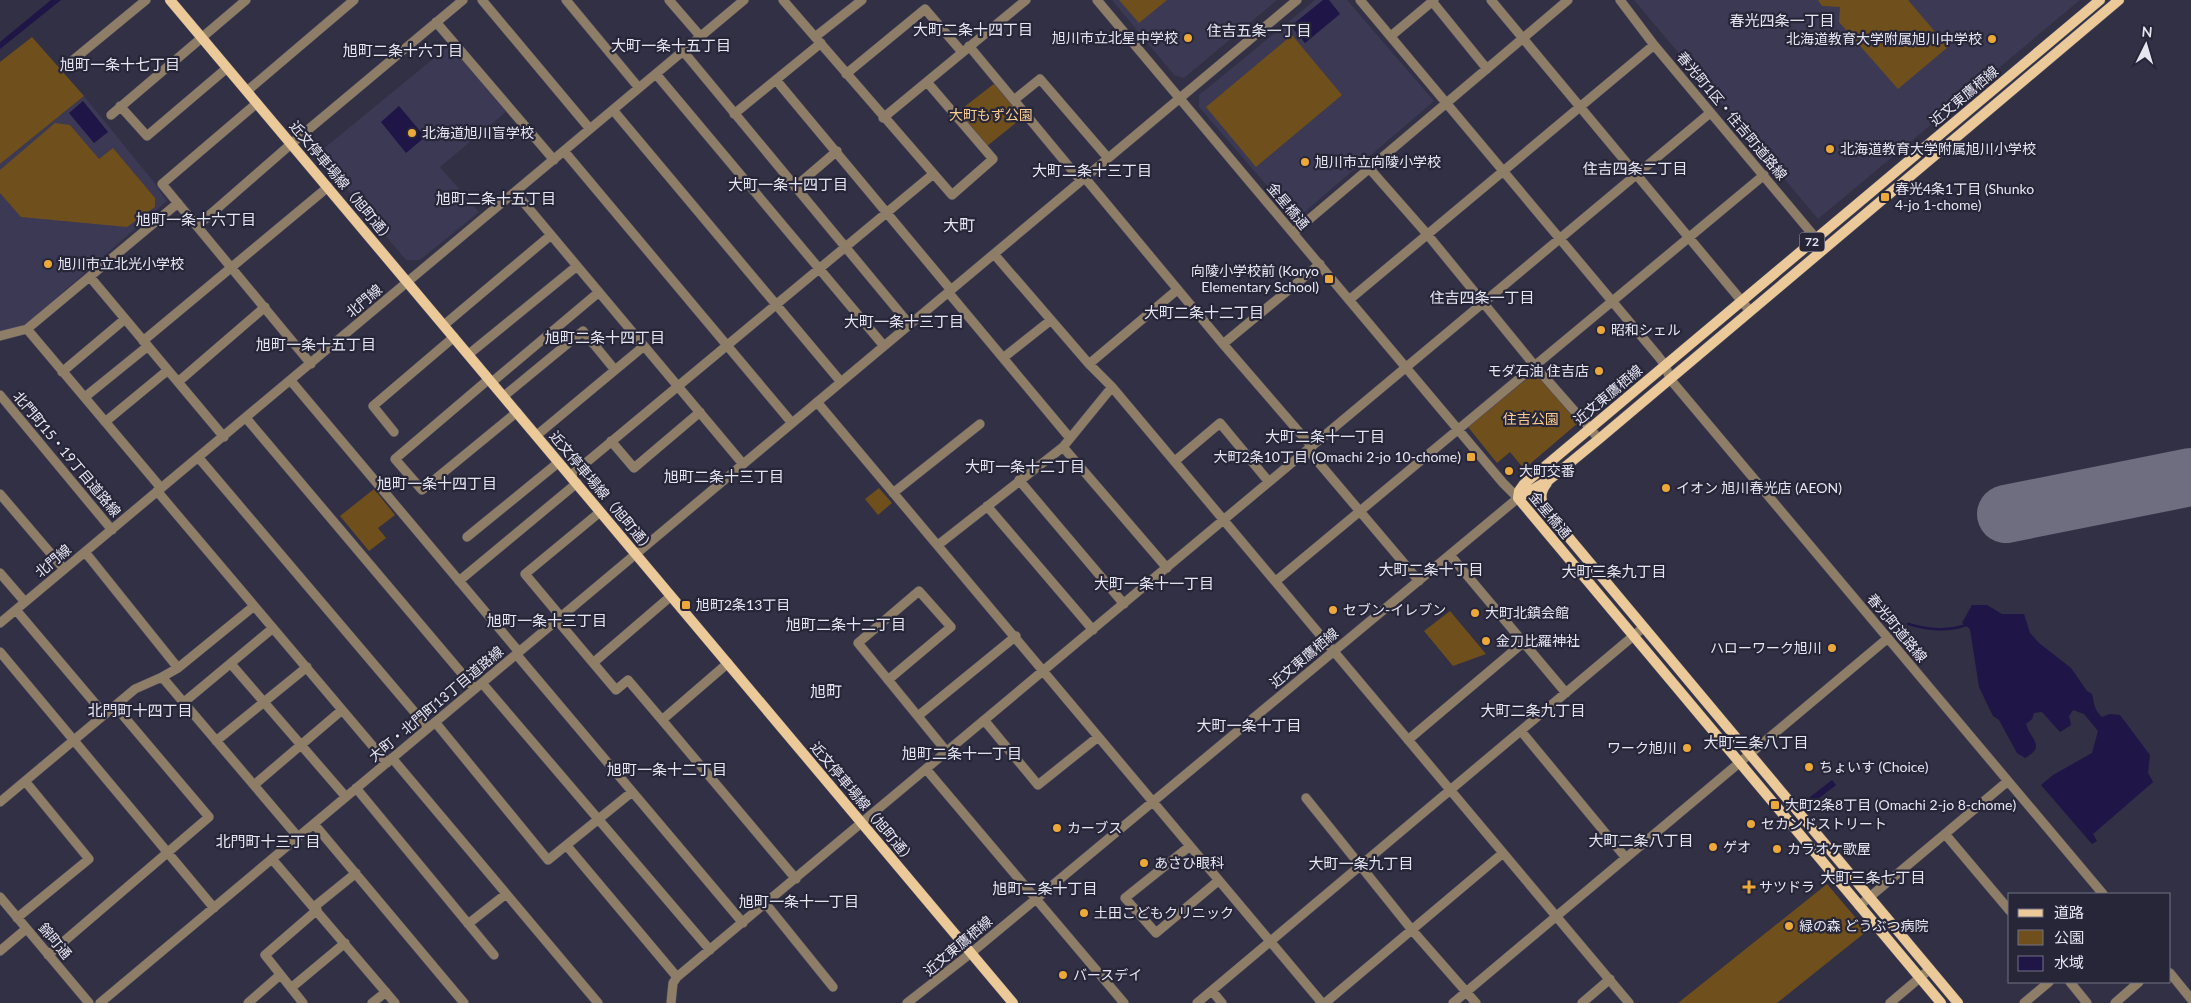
<svg xmlns="http://www.w3.org/2000/svg" width="2191" height="1003" font-family="Lato,'Noto Sans JP',sans-serif">
  <style>
    .built { fill: #3b3953 }
    .green { fill: #6f4f1c }
    .water { fill: #1f1546 }
    .lines { fill: none; stroke-linecap: round; stroke-linejoin: round }
    .stream { stroke: #1f1546; stroke-width: 2.5 }
    .runway { stroke: #6f6e80; stroke-width: 58 }
    .minor-casing { stroke: #4e4d60; stroke-width: 10 }
    .major-casing { stroke: #4e4d60; stroke-width: 11 }
    .minor { stroke: #8f7e67; stroke-width: 9 }
    .major { stroke: #ebc999; stroke-width: 10 }
    .poi-dot { fill: #eca93a; stroke: #272639; stroke-width: 2 }
    .labels { text-anchor: middle; stroke-width: 4.5; stroke-linejoin: round; paint-order: stroke }
    .shield { fill: #272639; stroke: #adacbb; stroke-width: 1 }
    .shield-label { font-size: 12px; font-weight: bold; fill: #e6e6f3 }
    .poi-label { font-size: 14px; fill: #e6e6f3; stroke: #272639; text-anchor: start }
    .street-label { font-size: 14px; fill: #e6e6f3; stroke: #272639 }
    .park-label { font-size: 14px; fill: #facd8f; stroke: #272639 }
    .neighbourhood-label { font-size: 15px; fill: #e6e6f3; stroke: #272639 }
    .quarter-label { font-size: 16px; fill: #e6e6f3; stroke: #272639 }
  </style>
  <rect width="100%" height="100%" fill="#313044"/>
  <path class="built" d="M1112,0h165l-93,78 -10,-3z
    M1315,0h32l87,101 -134,115 -6,1 -95,-110v-12z
    M1634,0h446l-262,219z
    M450,45l56,67 -66,55 39,45 -59,48h-14l-89,-106z
    M84,96l69,85 14,20 -143,125 -24,7v-169z"/>
  <path class="green" d="M1119,0h48l-28,23z
    M1818,0h90l40,47 -50,42 -59,-67 1,-15 -18,-1z
    M1292,35l50,60 -86,72 -50,-60z
    M32,37l52,59 -84,68v-102z
    M995,83l27,35 -35,28 -28,-35z
    M55,123l15,2 29,34 14,-11 42,50v9l-28,20 -106,-10 -21,-24v-23z
    M1535,372l43,51 -54,46 -14,-17 -13,11 -29,-36z
    M879,488l13,15 -14,12 -13,-16z
    M374,489l21,26 -17,13 8,10 -17,13 -29,-35z
    M1450,611l36,43 -33,12 -29,-35z
    M1827,884l40,47 -90,72h-99z"/>
  <path class="water" d="M51,0h10l-61,49v-7z
    M1323,0h6l11,14 -35,29 -14,-17z
    M83,101l25,31 -14,11 -25,-30z
    M399,106l26,31 -19,16 -25,-31z
    M1972,605h15l15,9h22l6,19 9,10 32,25 16,23 5,3c2,9 2,16 10,23l8,-3 10,1 30,40 -2,18 5,9 -60,52 4,7 -5,3 -51,-59 12,-10 39,-22 6,-22 -14,-17 -11,-4 -4,6 2,9 -11,7 -18,-20 -8,1 -2,6 -6,5c4,15 21,22 -1,34l-8,-5 -18,-33 -6,-4 -14,-29 -9,-58 -8,-6z
    M1832,780l4,5 -27,21 -4,-5z"/>
  <g class="lines">
    <path class="stream" d="M1908,624c21,6 40,8 61,0"/>
    <path class="runway" d="M2006,514l185,-37"/>
    <g class="minor-casing">
      <path id="minor" d="M482,0l108,129
        M566,0l73,88
        M669,0l32,37
        M783,0l169,195 41,-36 -66,-77
        M1360,0l298,356 7,9 5,14 433,515
        M1431,0l56,69
        M1491,0l259,311
        M1620,0l34,45 170,203
        M436,22l118,138
        M1391,36l43,-36
        M815,37l47,-37
        M969,46l112,135
        M683,51l227,274
        M67,65l79,-65
        M656,74l228,272
        M846,74l79,-65 37,43
        M776,80l175,210
        M247,91l107,-91
        M1014,100l26,-21 68,79
        M257,103l-95,81 149,180
        M120,106l27,30 80,-68
        M613,110l228,272
        M734,114l87,-71
        M111,115l135,-115
        M883,118l143,-118
        M564,151l228,272
        M1369,168l58,66 108,132 64,73
        M1085,178l138,166 89,103
        M795,187l42,-36
        M515,192l228,272
        M197,226l94,-82 172,-144
        M1293,233l275,-233
        M994,254l95,110 23,23 517,616
        M90,277l134,160
        M948,292l121,145
        M1349,300l305,-255
        M444,325l107,-90
        M27,329l134,159
        M0,336l27,-7 151,-126
        M143,341l185,-154
        M1223,344l97,-80
        M469,354l108,-88
        M1003,358l48,-38
        M1089,364l88,-74
        M62,372l63,-53
        M489,379l-94,80 27,31 95,-78
        M291,381l228,271
        M178,382l87,-75
        M492,382l107,-90
        M0,395l112,135
        M504,396l79,-65 32,39
        M85,397l63,-51
        M817,402c168,201 337,400 505,601
        M246,418l229,271
        M105,422l63,-52
        M394,432l-21,-26 81,-69
        M537,435l107,-89
        M611,441l23,27 66,-56
        M1063,447l104,121
        M1308,450l111,131
        M198,457l230,271
        M1175,461l45,-38 49,59
        M570,476l362,-301
        M1019,480l105,124
        M157,491l230,272
        M893,493l87,-69
        M0,494l64,75
        M987,506l106,124
        M467,537l92,-75
        M938,545l125,-98 49,-60
        M85,552l93,116
        M1450,555l116,138
        M0,573l25,29
        M459,581l118,-98
        M1276,581l488,-406
        M16,610l88,104
        M561,617l-36,-43 75,-62
        M557,620l59,70 12,-10 34,40
        M0,623l744,-623
        M0,652l214,256
        M516,654l227,269
        M593,663l78,-67
        M728,663l-66,57 134,159
        M231,664l115,133
        M162,677l136,160
        M888,680l63,-53 -32,-36 -61,52 89,109
        M482,683l228,267
        M183,703l90,-75
        M918,716l98,-80
        M984,720l54,65 60,-48
        M435,722l113,138 84,-68
        M1521,731l105,127
        M1408,740l116,-98
        M216,741l91,-74
        M392,758l206,245
        M926,769l198,234
        M254,785l88,-75
        M356,788l138,167
        M1306,798l106,132 64,73
        M0,802l135,-113 27,-12 16,-9 76,-62
        M314,824l150,179
        M1945,834l65,77
        M567,846l110,131
        M1190,846l-65,52 31,35 62,-52
        M272,859l123,144
        M0,897l89,106
        M766,904l67,83
        M1859,906l149,-125
        M314,907l42,-34
        M17,918l72,-59 -64,-78
        M468,924l38,-30
        M0,951l26,-22
        M48,955l161,-138 -94,-111
        M2170,973l21,26
        M2070,982l17,21
        M291,988l54,-45
        M1212,991l10,12
        M100,1003l1197,-1003
        M248,1003l32,-28
        M303,1003l-38,-48 52,-45
        M372,1003l14,-11
        M671,1003l2,-20 4,-6 1033,-864
        M907,1003l64,-50 547,-455 -15,-15 -406,-483
        M1197,1003l447,-376
        M1325,1003l178,-150
        M1453,1003l435,-365
        M1582,1003l28,-24
        M1890,1003l40,-34
        M2024,1003l25,-21
        M2115,1003l24,-21"/>
    </g>
    <g class="major-casing">
      <path id="major" d="M170,0l843,1003
        M1547,483c-7,9 -7,16 -2,26l413,494
        M1518,498l31,-18 50,-41 520,-439
        M1518,498l1,-7 5,-7 576,-484
        M1518,498l423,505"/>
    </g>
    <use href="#minor" class="minor"/>
    <use href="#major" class="major"/>
  </g>
  <g class="poi-dot">
    <circle cx="1188" cy="38" r="5"/>
    <circle cx="1992" cy="39" r="5"/>
    <circle cx="412" cy="133" r="5"/>
    <circle cx="1830" cy="149" r="5"/>
    <circle cx="1305" cy="162" r="5"/>
    <rect x="1880" y="192" width="10" height="10" rx="2.5"/>
    <circle cx="48" cy="264" r="5"/>
    <rect x="1324" y="274" width="10" height="10" rx="2.5"/>
    <circle cx="1601" cy="330" r="5"/>
    <circle cx="1599" cy="371" r="5"/>
    <rect x="1466" y="452" width="10" height="10" rx="2.5"/>
    <circle cx="1509" cy="471" r="5"/>
    <circle cx="1666" cy="488" r="5"/>
    <rect x="681" y="600" width="10" height="10" rx="2.5"/>
    <circle cx="1333" cy="610" r="5"/>
    <circle cx="1475" cy="613" r="5"/>
    <circle cx="1486" cy="641" r="5"/>
    <circle cx="1832" cy="648" r="5"/>
    <circle cx="1687" cy="748" r="5"/>
    <circle cx="1809" cy="767" r="5"/>
    <rect x="1770" y="800" width="10" height="10" rx="2.5"/>
    <circle cx="1751" cy="824" r="5"/>
    <circle cx="1057" cy="828" r="5"/>
    <circle cx="1713" cy="847" r="5"/>
    <circle cx="1777" cy="849" r="5"/>
    <circle cx="1144" cy="863" r="5"/>
    <path d="M1746.5 879.5h5v5h5v5h-5v5h-5v-5h-5v-5h5z"/>
    <circle cx="1084" cy="913" r="5"/>
    <circle cx="1789" cy="926" r="5"/>
    <circle cx="1063" cy="975" r="5"/>
  </g>
  <g class="labels">
    <rect class="shield" x="1799.5" y="232.5" width="25" height="19" rx="4"/>
    <g class="shield-label">
      <text x="1812" y="246">72</text>
    </g>
    <g class="poi-label">
      <text x="1178" y="43" text-anchor="end">旭川市立北星中学校</text>
      <text x="1982" y="44" text-anchor="end">北海道教育大学附属旭川中学校</text>
      <text x="422" y="138">北海道旭川盲学校</text>
      <text x="1840" y="154">北海道教育大学附属旭川小学校</text>
      <text x="1315" y="167">旭川市立向陵小学校</text>
      <text x="1895" y="194">春光4条1丁目 (Shunko<tspan x="1895" dy="16">4-jo 1-chome)</tspan></text>
      <text x="58" y="269">旭川市立北光小学校</text>
      <text x="1319" y="276" text-anchor="end">向陵小学校前 (Koryo<tspan x="1319" dy="16">Elementary School)</tspan></text>
      <text x="1611" y="335">昭和シェル</text>
      <text x="1589" y="376" text-anchor="end">モダ石油 住吉店</text>
      <text x="1461" y="462" text-anchor="end">大町2条10丁目 (Omachi 2-jo 10-chome)</text>
      <text x="1519" y="476">大町交番</text>
      <text x="1676" y="493">イオン 旭川春光店 (AEON)</text>
      <text x="696" y="610">旭町2条13丁目</text>
      <text x="1343" y="615">セブン-イレブン</text>
      <text x="1485" y="618">大町北鎮会館</text>
      <text x="1496" y="646">金刀比羅神社</text>
      <text x="1822" y="653" text-anchor="end">ハローワーク旭川</text>
      <text x="1677" y="753" text-anchor="end">ワーク旭川</text>
      <text x="1819" y="772">ちょいす (Choice)</text>
      <text x="1785" y="810">大町2条8丁目 (Omachi 2-jo 8-chome)</text>
      <text x="1761" y="829">セカンドストリート</text>
      <text x="1067" y="833">カーブス</text>
      <text x="1723" y="852">ゲオ</text>
      <text x="1787" y="854">カラオケ歌屋</text>
      <text x="1154" y="868">あさひ眼科</text>
      <text x="1759" y="892">サツドラ</text>
      <text x="1094" y="918">土田こどもクリニック</text>
      <text x="1799" y="931">緑の森 どうぶつ病院</text>
      <text x="1073" y="980">バースデイ</text>
    </g>
    <g class="street-label">
      <text transform="translate(1964 96) rotate(-40)" y="5">近文東鷹栖線</text>
      <text transform="translate(1732 116) rotate(50)" y="5">春光町1区・住吉町道路線</text>
      <text transform="translate(342 182) rotate(50)" y="5">近文停車場線（旭町通）</text>
      <text transform="translate(1288 206) rotate(50)" y="5">金星橋通</text>
      <text transform="translate(364 301) rotate(-40)" y="5">北門線</text>
      <text transform="translate(1608 395) rotate(-40)" y="5">近文東鷹栖線</text>
      <text transform="translate(67 454) rotate(50)" y="5">北門町15・19丁目道路線</text>
      <text transform="translate(602 492) rotate(50)" y="5">近文停車場線（旭町通）</text>
      <text transform="translate(1550 515) rotate(50)" y="5">金星橋通</text>
      <text transform="translate(53 561) rotate(-40)" y="5">北門線</text>
      <text transform="translate(1897 628) rotate(50)" y="5">春光町道路線</text>
      <text transform="translate(1304 658) rotate(-40)" y="5">近文東鷹栖線</text>
      <text transform="translate(436 704) rotate(-40)" y="5">大町・北門町13丁目道路線</text>
      <text transform="translate(863 803) rotate(50)" y="5">近文停車場線（旭町通）</text>
      <text transform="translate(55 941) rotate(50)" y="5">錦町通</text>
      <text transform="translate(958 946) rotate(-40)" y="5">近文東鷹栖線</text>
    </g>
    <g class="park-label">
      <text x="991" y="120">大町もず公園</text>
      <text x="1531" y="424">住吉公園</text>
    </g>
    <g class="neighbourhood-label">
      <text x="1782" y="26">春光四条一丁目</text>
      <text x="973" y="35">大町二条十四丁目</text>
      <text x="1259" y="36">住吉五条一丁目</text>
      <text x="671" y="51">大町一条十五丁目</text>
      <text x="403" y="56">旭町二条十六丁目</text>
      <text x="120" y="70">旭町一条十七丁目</text>
      <text x="1635" y="174">住吉四条二丁目</text>
      <text x="1092" y="176">大町二条十三丁目</text>
      <text x="788" y="190">大町一条十四丁目</text>
      <text x="496" y="204">旭町二条十五丁目</text>
      <text x="196" y="225">旭町一条十六丁目</text>
      <text x="1482" y="303">住吉四条一丁目</text>
      <text x="1204" y="318">大町二条十二丁目</text>
      <text x="904" y="327">大町一条十三丁目</text>
      <text x="605" y="343">旭町二条十四丁目</text>
      <text x="316" y="350">旭町一条十五丁目</text>
      <text x="1325" y="442">大町二条十一丁目</text>
      <text x="1025" y="472">大町一条十二丁目</text>
      <text x="724" y="482">旭町二条十三丁目</text>
      <text x="437" y="489">旭町一条十四丁目</text>
      <text x="1431" y="575">大町二条十丁目</text>
      <text x="1614" y="577">大町三条九丁目</text>
      <text x="1154" y="589">大町一条十一丁目</text>
      <text x="547" y="626">旭町一条十三丁目</text>
      <text x="846" y="630">旭町二条十二丁目</text>
      <text x="140" y="716">北門町十四丁目</text>
      <text x="1533" y="716">大町二条九丁目</text>
      <text x="1249" y="731">大町一条十丁目</text>
      <text x="1756" y="748">大町三条八丁目</text>
      <text x="962" y="759">旭町二条十一丁目</text>
      <text x="667" y="775">旭町一条十二丁目</text>
      <text x="1641" y="846">大町二条八丁目</text>
      <text x="268" y="847">北門町十三丁目</text>
      <text x="1361" y="869">大町一条九丁目</text>
      <text x="1873" y="883">大町三条七丁目</text>
      <text x="1045" y="894">旭町二条十丁目</text>
      <text x="799" y="907">旭町一条十一丁目</text>
    </g>
    <g class="quarter-label">
      <text x="959" y="231">大町</text>
      <text x="826" y="697">旭町</text>
    </g>
  </g>
  <rect x="2008" y="893" width="162" height="90" fill="#272639" stroke="#737383"/>
  <rect x="2018" y="909" width="25" height="8" fill="#ebc999" stroke="#737383"/>
  <text x="2054" y="918" font-size="15" fill="#e6e6f3">道路</text>
  <rect x="2018" y="930" width="25" height="15" fill="#6f4f1c" stroke="#737383"/>
  <text x="2054" y="943" font-size="15" fill="#e6e6f3">公園</text>
  <rect x="2018" y="956" width="25" height="15" fill="#1f1546" stroke="#737383"/>
  <text x="2054" y="968" font-size="15" fill="#e6e6f3">水域</text>
  <g transform="translate(2146 45) rotate(5)" stroke="#272639" stroke-width="4" paint-order="stroke">
  <path d="M0-4L9 19L0 12L-9 19Z" fill="#e6e6f3"/>
  <text y="-8" font-size="14" font-weight="bold" text-anchor="middle" fill="#e6e6f3">N</text>
  </g>
</svg>
